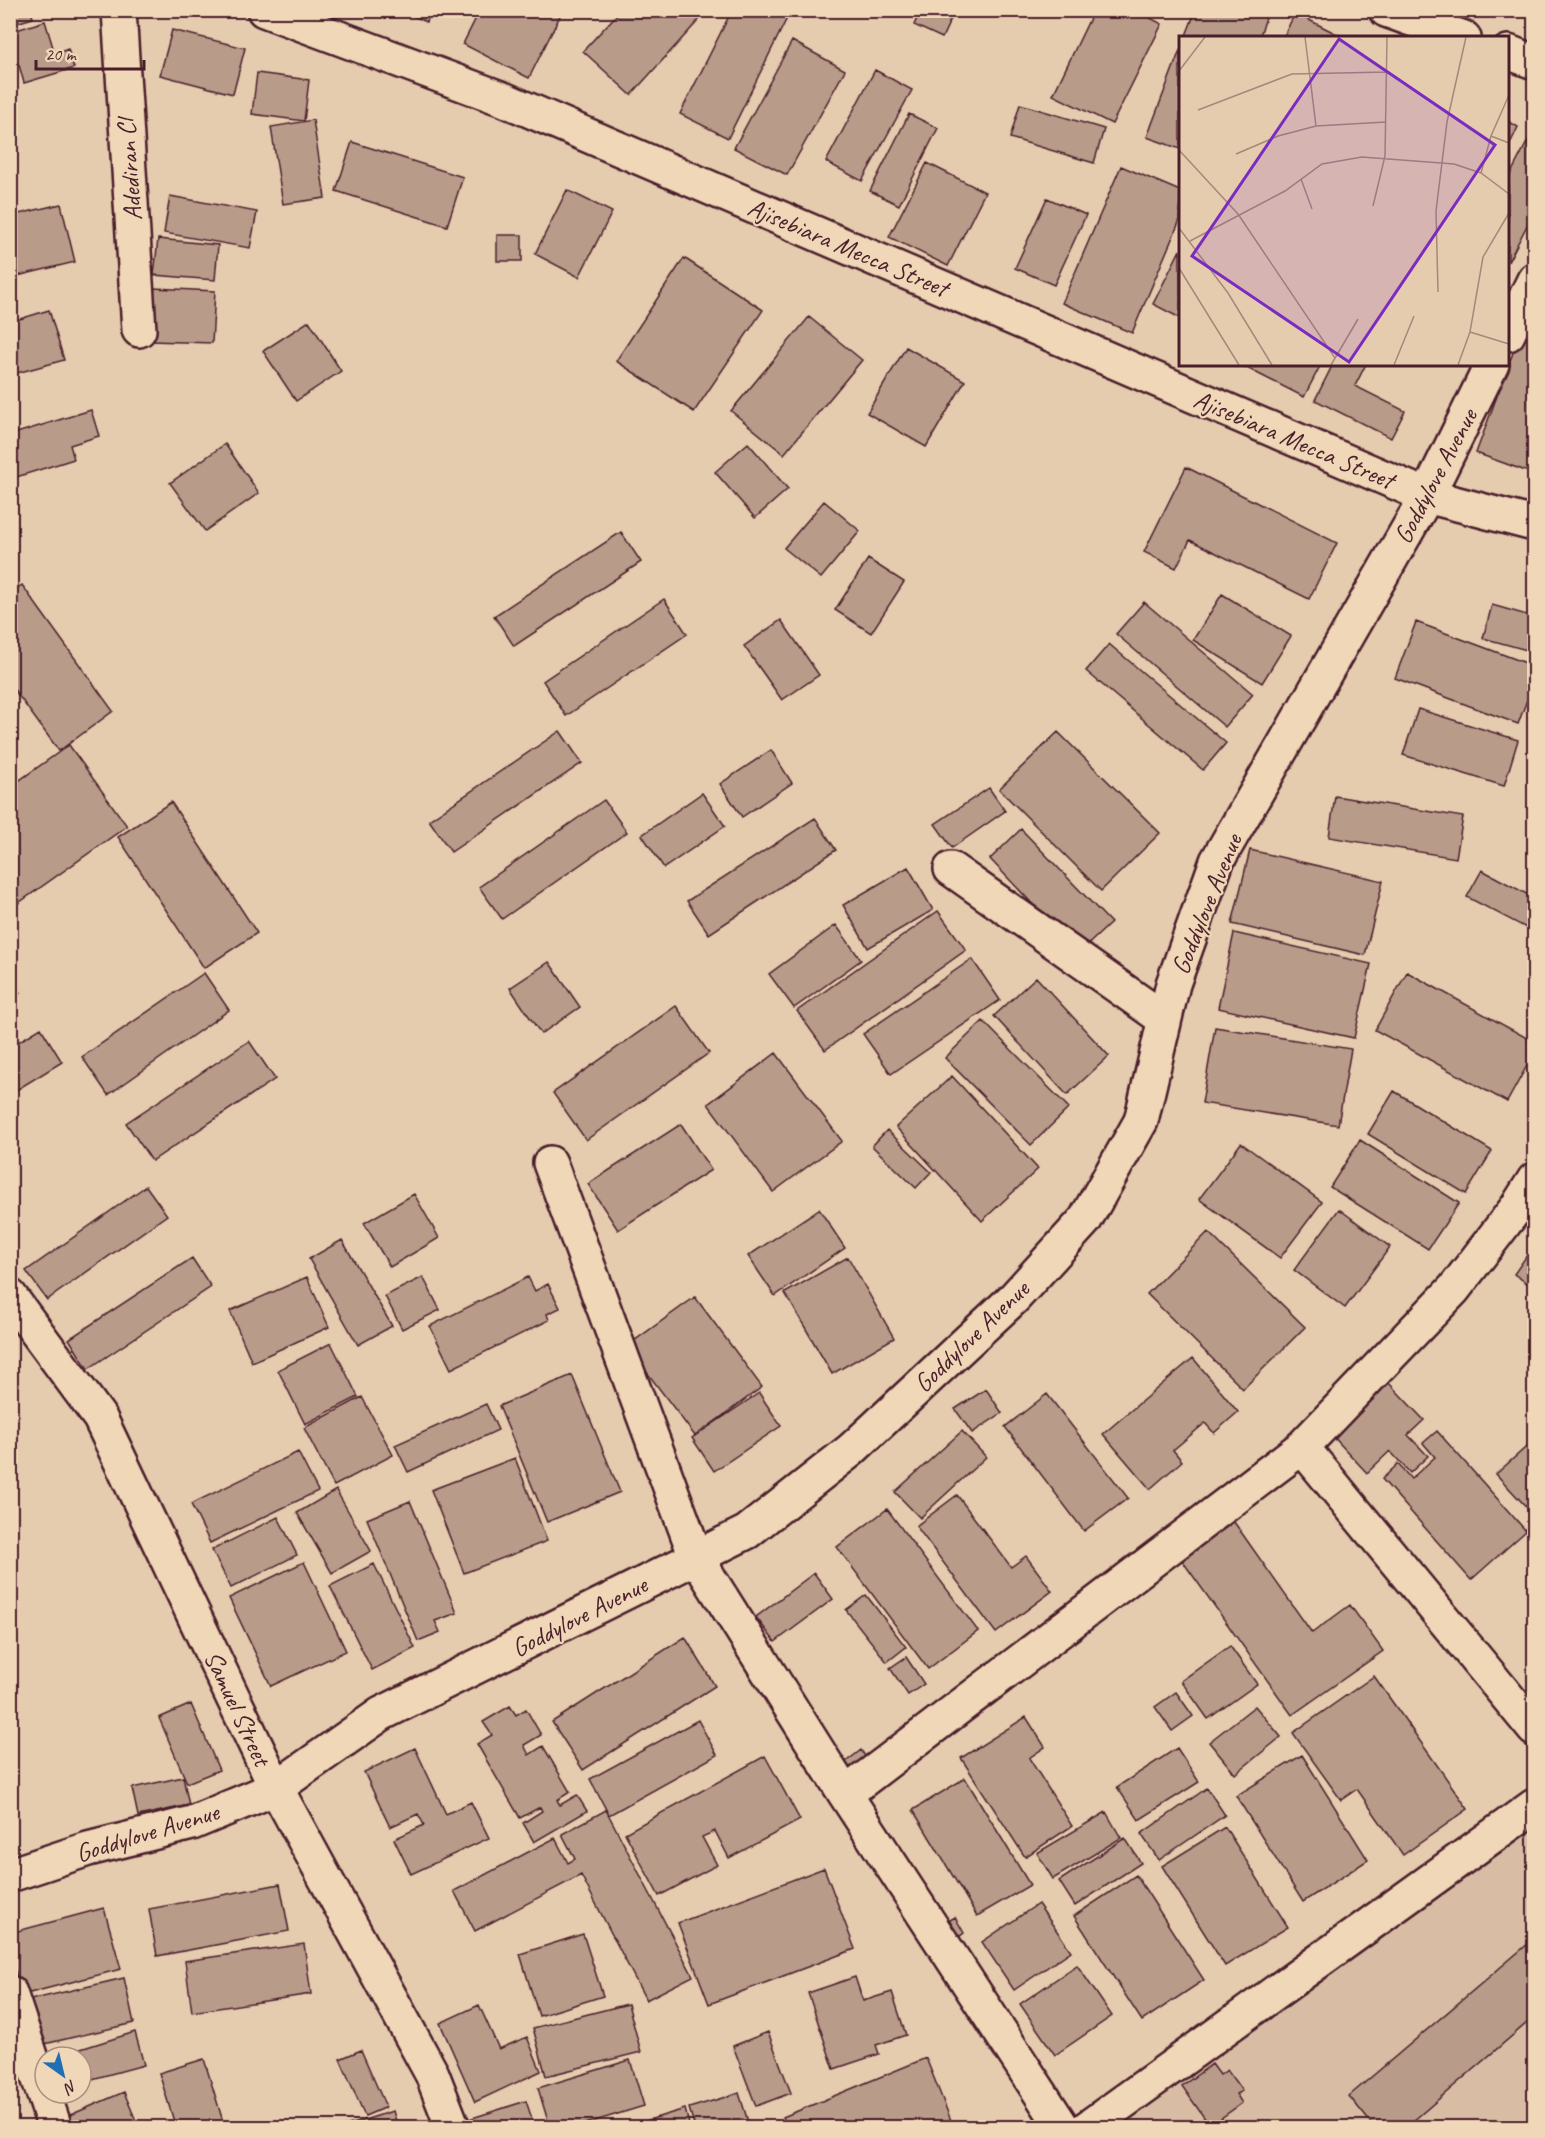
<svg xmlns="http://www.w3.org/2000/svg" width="1545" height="2138" font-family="Caveat,sans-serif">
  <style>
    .built { fill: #d8bda4 }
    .building { fill: #b99b8a; stroke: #4a1f2b; stroke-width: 1.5 }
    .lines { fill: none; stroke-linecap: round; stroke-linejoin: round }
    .minor-casing { stroke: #4a1f2b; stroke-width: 38 }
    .minor { stroke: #efd7b7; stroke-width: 33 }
    .labels { text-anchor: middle; stroke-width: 4.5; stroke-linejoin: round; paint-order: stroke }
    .street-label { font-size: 26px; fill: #4a1f2b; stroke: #efd7b7 }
    .inset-road { fill: none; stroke: #a7877a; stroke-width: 1.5 }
    .view { fill: #7b2cbf; fill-opacity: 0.15; stroke: #7b2cbf; stroke-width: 3 }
    .inset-edge { fill: none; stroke: #4a1f2b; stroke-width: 3 }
  </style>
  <rect width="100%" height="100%" fill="#e5ccaf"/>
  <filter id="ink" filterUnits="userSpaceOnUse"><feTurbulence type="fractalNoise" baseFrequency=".0167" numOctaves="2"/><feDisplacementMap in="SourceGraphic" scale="12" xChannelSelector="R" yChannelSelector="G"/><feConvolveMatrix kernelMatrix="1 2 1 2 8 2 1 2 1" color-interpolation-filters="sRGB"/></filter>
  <g filter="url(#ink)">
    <path class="built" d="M1534,1813v314h-435z"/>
    <path class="building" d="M10,10h21l2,8 -23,7z
      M402,10h30l-6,12z
      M480,10h83l-34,68 -66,-34z
      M621,10h87l-77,85 -48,-44z
      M732,10h59l-63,128 -48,-24z
      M921,10h34l-13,28 -28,-13z
      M1094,10h41l27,14 -50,100 -59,-29z
      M1196,10h52l18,8 -7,20h-74z
      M1295,13l50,25h-62z
      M45,21l10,33 13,-5 6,19 -50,15 -5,-18 -9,2v-35z
      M172,30l73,18 -12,46 -73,-19z
      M792,41l53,29 -58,105 -53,-27z
      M1180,50v99l-33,-12z
      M875,70l37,20 -50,91 -36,-19z
      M257,73l52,7 -5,41 -52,-7z
      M1020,104l84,25 -10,34 -84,-25z
      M909,114l29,14 -39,77 -29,-14z
      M313,120l12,78 -42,6 -12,-77z
      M1508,121l10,6 -10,21z
      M1534,129v83l-26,50v-83z
      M352,142l111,35 -16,49 -111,-35z
      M927,163l58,29 -37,74 -59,-29z
      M1121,166l59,25v29l-48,113 -70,-30z
      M567,190l45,22 -33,65 -44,-23z
      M170,196l87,16 -7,36 -86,-15z
      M1047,198l39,17 -32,70 -39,-17z
      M61,204l14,58 -62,15 -3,-61z
      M497,235h25v26h-25z
      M158,239l60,6 -3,35 -61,-5z
      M1180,250v68l-27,-14z
      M684,258l79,52 -69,102 -78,-51z
      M153,288l62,3 -3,52 -61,-2z
      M49,310l15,50 -54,15v-53z
      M809,317l53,43 -78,94 -53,-43z
      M1525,320l9,3v151l-58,-21z
      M309,321l32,50 -45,30 -33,-50z
      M906,347l59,34 -39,66 -59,-34z
      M1239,364h82l-17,33z
      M1333,364h33l-11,22 50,25 -14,27 -76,-38z
      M91,410l8,26 -29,9 4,14 -64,20v-44z
      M748,443l40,46 -33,29 -40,-46z
      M225,444l34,49 -54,38 -35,-48z
      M1186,467l151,76 -28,56 -119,-59 -14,28 -32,-16z
      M824,501l36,30 -39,47 -37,-30z
      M621,532l20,30 -127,84 -20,-30z
      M868,559l36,23 -33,51 -36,-23z
      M22,585l91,126 -54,40 -49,-67v-91z
      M1222,594l69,42 -29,47 -69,-43z
      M664,599l23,35 -121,82 -23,-35z
      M1144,602l109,92 -28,33 -109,-93z
      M1492,605l42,12v35l-51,-14z
      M781,620l38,55 -37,25 -38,-54z
      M1416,622l118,44v15l-16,43 -123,-46z
      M1109,644l117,99 -23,27 -117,-99z
      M1418,709l100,31 -14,46 -101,-31z
      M560,731l22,32 -131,89 -22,-32z
      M1058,732l102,101 -59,58 -102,-102z
      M69,745l58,81 -117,83v-122z
      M771,750l21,33 -50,34 -22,-33z
      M989,788l16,23 -53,37 -17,-24z
      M702,793l23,33 -61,42 -22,-33z
      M1335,796l128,21 -7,41 -127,-21z
      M604,800l23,32 -125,87 -23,-32z
      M171,802l86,131 -53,35 -86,-131z
      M815,818l21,32 -127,84 -22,-33z
      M1021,829l90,94 -32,30 -89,-94z
      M1250,850l133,31 -18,74 -133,-31z
      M908,867l25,43 -65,38 -25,-43z
      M1482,870l52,28v34l-67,-35z
      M938,911l28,39 -141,100 -28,-39z
      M836,925l25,35 -67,48 -25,-34z
      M1234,933l137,31 -17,74 -136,-30z
      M972,959l28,41 -109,74 -28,-40z
      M549,962l31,45 -39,27 -31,-46z
      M1407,972l127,70v11l-27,49 -132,-72z
      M204,973l25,37 -121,85 -26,-38z
      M10,977l10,16 -10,6z
      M1036,977l73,79 -42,39 -73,-79z
      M676,1006l33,47 -123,87 -33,-47z
      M983,1021l86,87 -38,37 -86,-87z
      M1215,1027l136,22 -13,76 -136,-22z
      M41,1028l21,34 -52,32v-47z
      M249,1041l26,38 -123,82 -26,-38z
      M776,1053l66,88 -69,51 -65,-88z
      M952,1076l86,93 -56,52 -86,-94z
      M1394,1091l98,60 -26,43 -98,-60z
      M681,1124l30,46 -93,60 -30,-46z
      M887,1130l44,42 -15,16 -44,-42z
      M1360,1140l99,63 -31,46 -98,-62z
      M1241,1143l81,59 -42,56 -81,-59z
      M146,1186l21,29 -120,85 -21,-29z
      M414,1194l25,44 -49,29 -26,-44z
      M819,1209l26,39 -70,48 -27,-40z
      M1339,1209l51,38 -45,61 -51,-38z
      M1208,1232l97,95 -62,62 -96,-95z
      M342,1240l50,86 -34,19 -49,-86z
      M1534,1245v43l-20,-14z
      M848,1257l46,81 -62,36 -47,-81z
      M192,1258l19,29 -123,82 -19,-30z
      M307,1277l22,50 -77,35 -22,-51z
      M423,1277l17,33 -38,19 -17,-33z
      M528,1277l7,14 13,-7 12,24 -13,6 2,6 -98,49 -21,-43z
      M695,1297l67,90 -67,49 -68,-90z
      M331,1343l27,54 -53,27 -27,-54z
      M1193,1358l45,54 -24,21 -9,-10 -32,27 9,11 -32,28 -47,-55z
      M572,1375l48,117 -73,30 -48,-116z
      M1386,1380l38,40 -16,15 20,21 -18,17 -20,-22 -23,22 -38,-41z
      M986,1389l16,24 -30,20 -17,-24z
      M759,1393l22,33 -67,45 -22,-33z
      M1047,1394l81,104 -44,33 -79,-104z
      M362,1397l31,58 -59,31 -30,-58z
      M486,1404l12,26 -90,42 -13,-27z
      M962,1431l24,26 -66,61 -25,-26z
      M1437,1431l89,100 -55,49 -89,-101 16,-15 13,15 24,-22 -12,-14z
      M1534,1440v70l-2,3 -36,-39z
      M298,1452l20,39 -108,52 -19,-39z
      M515,1458l32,83 -83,32 -33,-83z
      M336,1490l35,61 -39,22 -35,-60z
      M957,1495l54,72 15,-11 26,35 -56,42 -80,-107z
      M410,1501l47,112 -22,8 5,11 -22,9 -51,-122z
      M887,1509l91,122 -50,38 -91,-122z
      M278,1517l19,38 -66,33 -19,-38z
      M1234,1522l78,111 38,-28 33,46 -91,64 -111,-156z
      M304,1562l42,89 -75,35 -42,-88z
      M374,1564l41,84 -43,22 -42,-84z
      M814,1573l19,26 -58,43 -19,-25z
      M866,1595l40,52 -19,15 -41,-52z
      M685,1637l30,49 -132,84 -31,-48z
      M1230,1646l27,38 -49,35 -27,-38z
      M906,1657l18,27 -16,11 -18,-27z
      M1374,1676l94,133 -65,46 -46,-66 -16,11 -48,-67z
      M1176,1692l17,24 -21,15 -17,-24z
      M191,1704l28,66 -32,13 -28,-65z
      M510,1706l6,9 10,-6 15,26 -17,10 5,10 14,-9 27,46 -13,8 3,5 17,-10 10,16 -53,31 -11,-19 19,-12 -2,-4 -20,11 -43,-74 15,-9 -9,-13z
      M1255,1706l26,31 -46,37 -26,-32z
      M1026,1717l19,30 -16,11 43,68 -47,31 -64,-99z
      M698,1720l19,35 -108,60 -19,-36z
      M415,1748l31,66 25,-12 18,36 -78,36 -17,-35 30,-14 -6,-11 -28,13 -26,-55z
      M1177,1748l22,34 -60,38 -22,-33z
      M861,1750l6,9 -19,13 -5,-8z
      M1302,1755l66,105 -65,42 -67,-106z
      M765,1756l35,64 -71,38 -14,-27 -13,6 15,28 -58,31 -34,-63z
      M183,1777l6,28 -51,11 -6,-28z
      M965,1778l65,107 -53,31 -64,-106z
      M1207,1788l18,27 -66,45 -18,-26z
      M606,1810l87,166 -47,24 -65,-125 -106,56 -21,-40 101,-53 13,25 7,-4 -13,-25z
      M1106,1812l15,26 -68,41 -16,-26z
      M1225,1827l63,100 -63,39 -63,-100z
      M1125,1838l16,25 -66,43 -16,-25z
      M824,1868l31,81 -146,55 -31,-81z
      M1136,1875l68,105 -62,41 -68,-105z
      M280,1884l9,47 -132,25 -8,-47z
      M1038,1904l33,47 -57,39 -32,-48z
      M104,1908l17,61 -99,26 -12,-44v-18z
      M955,1917l9,16 -5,4 10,16 -14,9 -20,-33z
      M583,1934l20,62 -64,20 -19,-62z
      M1529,1943l5,6v68l-129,111h-30l-26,-32z
      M304,1944l7,50 -119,18 -7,-51z
      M1077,1965l35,51 -57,39 -35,-51z
      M855,1977l8,24 29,-9 14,43 -30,10 3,9 -45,15 -26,-76z
      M124,1978l10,45 -94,22 -10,-45z
      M628,2004l13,48 -95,24 -13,-48z
      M479,2005l20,44 28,-12 14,34 -66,31 -35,-79z
      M135,2032l9,33 -63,17v-25h-26z
      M768,2032l23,61 -35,13 -23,-60z
      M361,2050l25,57 -21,9 -25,-57z
      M926,2058l26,65 -11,5h-154l-4,-11z
      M204,2059l21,69h-49l-17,-55z
      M630,2060l14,46 -72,22h-22l-12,-40z
      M1212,2064l8,11 7,-5 15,21 -6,3 6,9 -32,23 -28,-40z
      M124,2092l15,36h-74l-4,-9z
      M739,2093l11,35h-55l-6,-20z
      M526,2101l9,27h-63l-3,-9z
      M685,2109l5,19h-68z
      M393,2111l5,17h-59z"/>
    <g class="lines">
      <g class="minor-casing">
        <path id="minor" d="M119,10l20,320
          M264,10l239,89 924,397 107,28
          M1386,10l78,28
          M1508,52l26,10
          M1508,334l26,-54
          M951,869l213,150
          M550,1163l146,394 149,237 218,334
          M10,1296l90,122 176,370 156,286 21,54
          M1302,1447l232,282
          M845,1794l457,-347 152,-158 63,-82 17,-27
          M10,1875l78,-26 104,-26 84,-35 105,-74 366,-182 104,-82 163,-152 71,-78 56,-99 32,-137 44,-123 210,-365 65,-132
          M10,1993l45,135
          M1087,2128l447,-322"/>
      </g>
      <use href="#minor" class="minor"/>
    </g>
  </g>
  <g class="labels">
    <g class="street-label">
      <text transform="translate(129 170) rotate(-94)" y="9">Adediran Cl</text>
      <text transform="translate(848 247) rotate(23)" y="9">Ajisebiara Mecca Street</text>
      <text transform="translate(1294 439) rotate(23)" y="9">Ajisebiara Mecca Street</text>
      <text transform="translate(1435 476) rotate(-62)" y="9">Goddylove Avenue</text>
      <text transform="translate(1206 904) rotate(-68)" y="9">Goddylove Avenue</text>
      <text transform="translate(971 1336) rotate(-44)" y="9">Goddylove Avenue</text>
      <text transform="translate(579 1616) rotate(-27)" y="9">Goddylove Avenue</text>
      <text transform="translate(238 1708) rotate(65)" y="9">Samuel Street</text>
      <text transform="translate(147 1832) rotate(-17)" y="9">Goddylove Avenue</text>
    </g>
  </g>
  <g transform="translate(1179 36)">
    <rect width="330" height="330" fill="#e5ccaf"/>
    <path class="inset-road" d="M126,1l11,89M0,35l26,-34M19,74l94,-36 95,-2M312,100l18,7M0,114l59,64 97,144M57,118l42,-18 38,-10 70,-4M302,137l10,-37 18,-41M122,143l11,30M194,170l12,-50 2,-119M0,192l49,65 44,72M11,205l95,-50 37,-27 40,-7 92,7 27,9 28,21M0,232l60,97M259,256l-2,-81 11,-89 19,-85M291,296l39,12M152,329l27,-46M215,329l20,-49M279,329l12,-33 13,-75 26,-44"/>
    <path class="view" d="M160,3l156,106 -146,217 -157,-106z"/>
    <rect width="330" height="330" class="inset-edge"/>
  </g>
  <rect width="1545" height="2138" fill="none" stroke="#efd7b7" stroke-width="36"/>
  <rect x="18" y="18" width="1509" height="2102" fill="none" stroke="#4a1f2b" stroke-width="2" filter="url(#ink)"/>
  <g transform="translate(63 2075) rotate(146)"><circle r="28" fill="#efd7b7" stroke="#ad8d7f" stroke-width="1.5"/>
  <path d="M0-4.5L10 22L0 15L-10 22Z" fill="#1f6fb2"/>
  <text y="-9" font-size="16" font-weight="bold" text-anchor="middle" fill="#4a1f2b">N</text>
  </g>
  <path d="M36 60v9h108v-9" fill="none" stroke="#4a1f2b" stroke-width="3"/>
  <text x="45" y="60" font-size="18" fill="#4a1f2b" stroke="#efd7b7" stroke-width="4.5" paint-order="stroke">20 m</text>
</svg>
